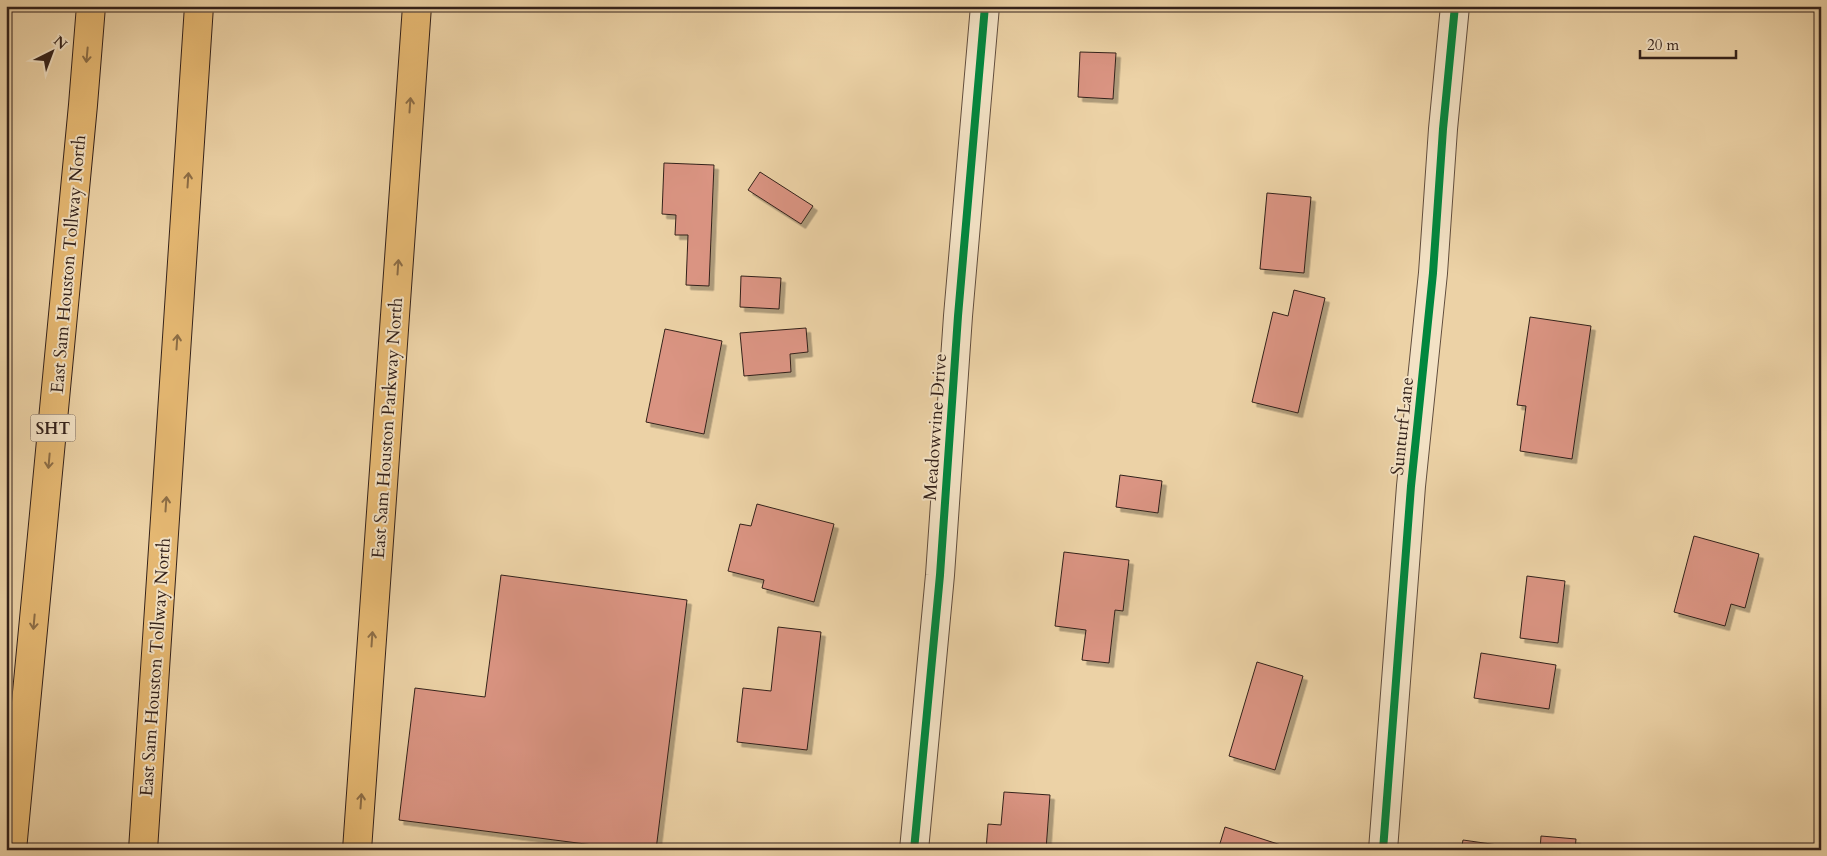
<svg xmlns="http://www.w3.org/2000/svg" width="1827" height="856" font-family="Cardo,serif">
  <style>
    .building { fill: #da9482; stroke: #33211a; filter: url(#shadow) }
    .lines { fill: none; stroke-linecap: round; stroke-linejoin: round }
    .minor-casing { stroke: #614d3d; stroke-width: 30 }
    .major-casing { stroke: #33211a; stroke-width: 30 }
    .highway-casing { stroke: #33211a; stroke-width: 30 }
    .minor { stroke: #f3e2c5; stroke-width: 28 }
    .major { stroke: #e6b973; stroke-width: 28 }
    .highway { stroke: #e6b973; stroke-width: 28 }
    .cycleway-casing { stroke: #f3e2c5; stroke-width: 11 }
    .cycleway { stroke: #00873e; stroke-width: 8 }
    .oneway { stroke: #8c6d46 }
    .labels { text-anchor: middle; stroke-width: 4; stroke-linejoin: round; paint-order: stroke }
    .shield { fill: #f3e2c5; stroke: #6d5b4d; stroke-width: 1 }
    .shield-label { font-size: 16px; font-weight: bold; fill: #33211a }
    .street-label { font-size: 18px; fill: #33211a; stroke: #f3e2c5 }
  </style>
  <defs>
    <filter id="shadow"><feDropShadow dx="4.5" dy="4.5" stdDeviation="0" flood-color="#0004"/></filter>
  </defs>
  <rect width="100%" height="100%" fill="#ecd2a6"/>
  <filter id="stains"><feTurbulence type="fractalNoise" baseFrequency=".004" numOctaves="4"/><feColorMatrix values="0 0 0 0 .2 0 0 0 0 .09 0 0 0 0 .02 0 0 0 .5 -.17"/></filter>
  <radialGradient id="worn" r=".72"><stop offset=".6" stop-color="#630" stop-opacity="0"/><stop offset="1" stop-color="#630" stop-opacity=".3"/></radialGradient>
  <path class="building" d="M1080,52l36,1 -3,46 -35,-2z
    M664,163l50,2 -5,121 -23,-1 2,-50h-13l1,-20 -14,-1z
    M760,172l53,34 -12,18 -53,-34z
    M1267,193l44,4 -7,76 -44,-4z
    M741,276l40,2 -2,31 -39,-2z
    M1294,290l31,8 -27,115 -46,-11 21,-90 15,4z
    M1530,317l61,9 -19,133 -52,-8 6,-45 -9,-1z
    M806,328l2,24 -18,2 1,18 -47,4 -4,-43z
    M665,329l57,12 -18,93 -58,-12z
    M1120,475l42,6 -4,32 -42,-6z
    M757,504l77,20 -20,78 -52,-14 2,-8 -36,-9 12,-47 11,2z
    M1694,536l65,18 -14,54 -14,-4 -6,22 -51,-14z
    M1064,552l65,8 -6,51 -8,-1 -6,53 -27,-3 4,-30 -31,-4z
    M501,575l186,25 -31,250h-24l-233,-30 16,-132 70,9z
    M1527,576l38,5 -7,62 -38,-5z
    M778,627l43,5 -14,118 -70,-8 6,-54 28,3z
    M1481,653l75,12 -7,44 -75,-11z
    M1257,662l46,14 -28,94 -46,-14z
    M1004,792l46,3 -4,55h-60l2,-26 13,1z
    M1225,827l56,18 -2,5h-61z
    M1541,836l35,3 -1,11h-35z
    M1463,840l49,7 -1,3h-50z"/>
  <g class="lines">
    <g class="minor-casing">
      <path id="minor" d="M914,850l26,-275 18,-259 27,-310
        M1383,850l28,-364 22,-213 10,-144 12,-123"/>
    </g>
    <g class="major-casing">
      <path id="major" d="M357,850l60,-844"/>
    </g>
    <g class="highway-casing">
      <path id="highway" d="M12,850l71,-745 8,-99
        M143,850l56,-844"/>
    </g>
    <use href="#minor" class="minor"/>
    <use href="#major" class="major"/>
    <use href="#highway" class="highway"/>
    <g class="cycleway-casing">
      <path id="cycleway" d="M914,850l26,-275 18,-259 27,-310
        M1383,850l28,-364 22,-213 10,-144 12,-123"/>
    </g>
    <use href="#cycleway" class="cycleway"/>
  </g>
  <defs><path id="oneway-shaft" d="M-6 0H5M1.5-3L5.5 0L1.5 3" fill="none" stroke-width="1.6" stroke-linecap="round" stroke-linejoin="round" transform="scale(1.25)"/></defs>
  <g class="oneway">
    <use href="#oneway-shaft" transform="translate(87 55) rotate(95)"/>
    <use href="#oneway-shaft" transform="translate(410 105) rotate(-86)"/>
    <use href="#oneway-shaft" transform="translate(188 180) rotate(-86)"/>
    <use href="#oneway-shaft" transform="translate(398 267) rotate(-86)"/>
    <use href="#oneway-shaft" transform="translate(177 342) rotate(-86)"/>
    <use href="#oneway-shaft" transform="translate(49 461) rotate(95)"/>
    <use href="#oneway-shaft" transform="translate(166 504) rotate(-86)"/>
    <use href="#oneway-shaft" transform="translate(34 622) rotate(95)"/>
    <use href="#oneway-shaft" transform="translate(372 639) rotate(-86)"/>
    <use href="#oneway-shaft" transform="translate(361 801) rotate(-86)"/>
  </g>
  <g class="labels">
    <rect class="shield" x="30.5" y="414.5" width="45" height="27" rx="4"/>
    <g class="shield-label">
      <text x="53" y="434">SHT</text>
    </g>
    <g class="street-label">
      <text transform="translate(68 264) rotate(-85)" y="6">East Sam Houston Tollway North</text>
      <text transform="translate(1402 426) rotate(-84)" y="6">Sunturf Lane</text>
      <text transform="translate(935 427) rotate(-86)" y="6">Meadowvine Drive</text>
      <text transform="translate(387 428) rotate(-86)" y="6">East Sam Houston Parkway North</text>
      <text transform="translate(155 667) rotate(-86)" y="6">East Sam Houston Tollway North</text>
    </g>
  </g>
  <rect width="1827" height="856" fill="none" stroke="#ecd2a6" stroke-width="25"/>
  <rect x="8" y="8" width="1812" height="841" fill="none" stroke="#33211a" stroke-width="2.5"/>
  <rect x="12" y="12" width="1802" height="831" fill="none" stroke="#33211a"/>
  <g transform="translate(52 52) rotate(42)" stroke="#f3e2c5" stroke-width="4" paint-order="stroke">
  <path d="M0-4L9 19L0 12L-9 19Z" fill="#33211a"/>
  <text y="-8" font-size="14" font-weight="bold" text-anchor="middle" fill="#33211a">N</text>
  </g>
  <path d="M1640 50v8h96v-8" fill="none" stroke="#33211a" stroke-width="2.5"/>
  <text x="1647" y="50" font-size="15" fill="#33211a" stroke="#f3e2c5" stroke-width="4" paint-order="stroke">20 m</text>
  <rect width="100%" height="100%" filter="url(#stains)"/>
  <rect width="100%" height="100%" fill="url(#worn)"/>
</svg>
